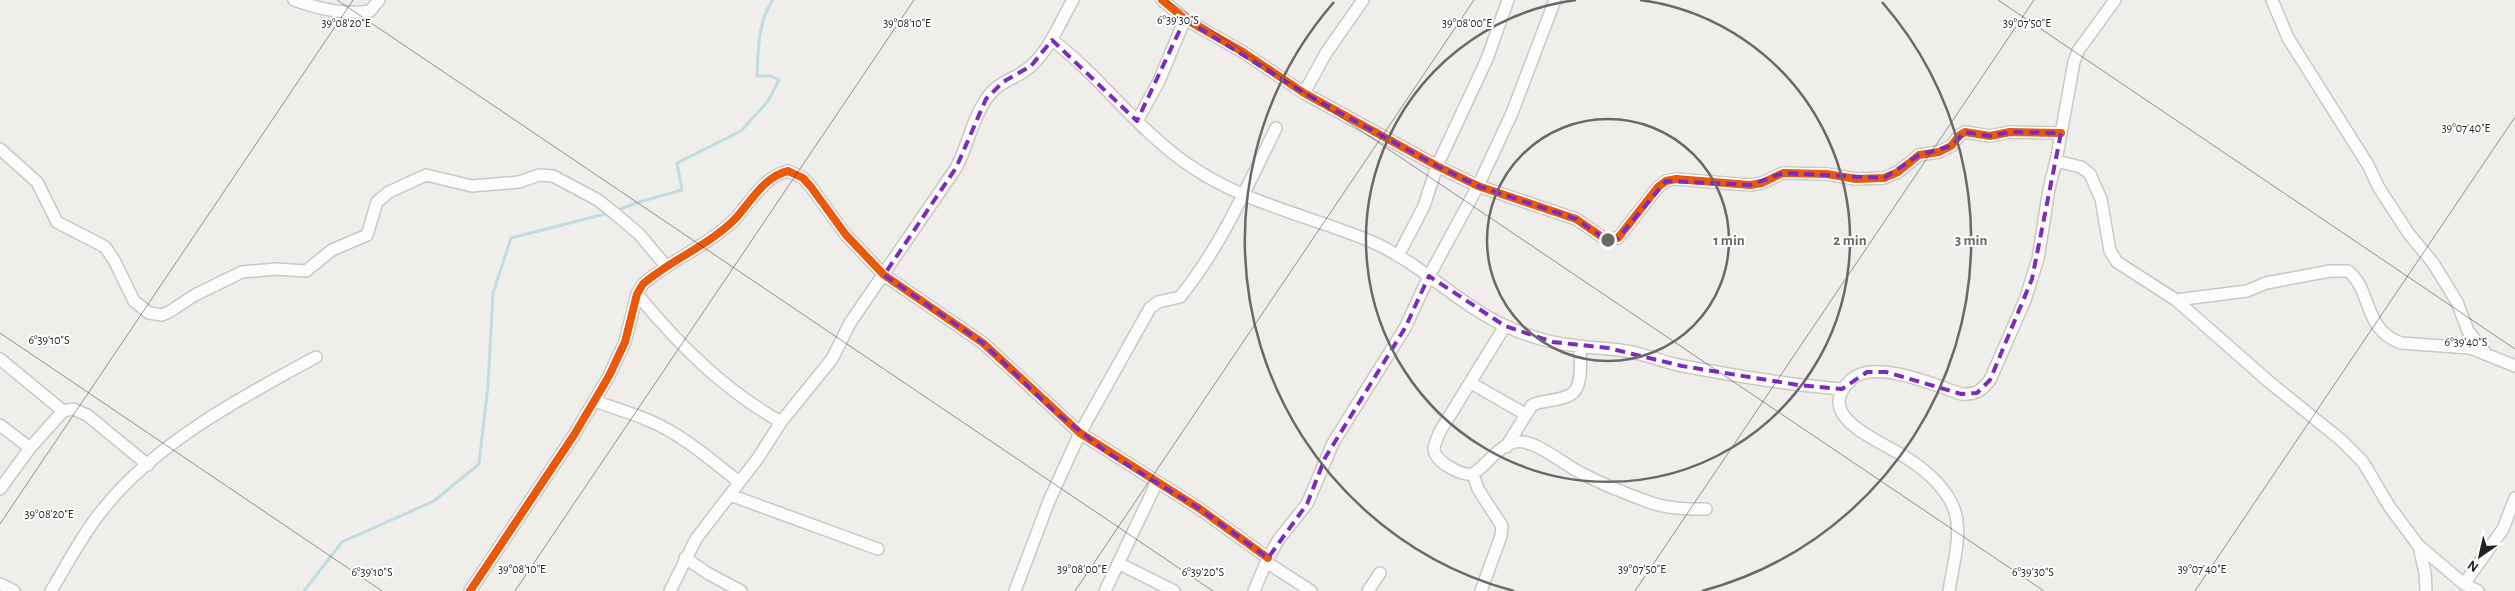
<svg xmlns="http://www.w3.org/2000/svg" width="2515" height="591" font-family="'Alegreya Sans',sans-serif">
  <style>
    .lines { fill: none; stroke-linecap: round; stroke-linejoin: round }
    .stream { stroke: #bfdbe3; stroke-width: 3 }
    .street-casing { stroke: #c9c8c7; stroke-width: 14 }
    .street { stroke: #fdfcfc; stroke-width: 11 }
    .cycleway-casing { stroke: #fff; stroke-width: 11 }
    .cycleway { stroke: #e8590c; stroke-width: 8 }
    .marked { fill: none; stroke: #7b2cbf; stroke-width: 4; stroke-dasharray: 10 6; stroke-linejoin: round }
    .ticks { fill: none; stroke: #222; stroke-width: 1; stroke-opacity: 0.45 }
    .ring { fill: none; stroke: #6a6968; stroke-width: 2.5 }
    .ticks-label { font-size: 12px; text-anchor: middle; fill: #222; stroke: #fff; stroke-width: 4; stroke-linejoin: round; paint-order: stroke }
    .centre { fill: #6a6968; stroke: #fff; stroke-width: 2.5 }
    .ring-label { font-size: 15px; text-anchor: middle; font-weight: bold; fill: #6a6968; stroke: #fff; stroke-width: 4; stroke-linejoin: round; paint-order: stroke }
  </style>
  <rect width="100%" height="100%" fill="#f0eeeb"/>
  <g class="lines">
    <path class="stream" d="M615,211l24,-9 43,-12 -5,-27 64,-32 27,-30 11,-21 -8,-4h-14c1,-24 1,-56 16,-76
      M304,591l38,-49 92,-41 45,-37 9,-79 5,-92 18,-55 98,-25"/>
    <g class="street-casing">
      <path id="street" d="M294,0c22,8 52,15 76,11l9,-11
        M1162,0l23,19 58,33 61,41 133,73 41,20 98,33 29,20 13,-1 40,-51 8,-6 10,-2 74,6 12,-2 21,-10 44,1 29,5 28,-1 14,-6 21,-17 20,-3 12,-6 9,-11 5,-3 25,4 20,-4 51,1
        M2272,0l16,38 80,127 11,23 30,46 24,29 24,39 11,29 17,21
        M1052,40c48,36 84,88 134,123 54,39 124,53 184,78 50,21 87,63 136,85 23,11 48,18 73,20 19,3 38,2 57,7 16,4 31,10 47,13 53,10 106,19 159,23
        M1304,93l22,-40 37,-53
        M1137,121l22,-40 26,-62
        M0,149l37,33 20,40 48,25 9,13 20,41 15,12 13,2 7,-3 26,-17 47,-23 34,-3 30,2 26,-21 35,-15 10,-33 12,-10 37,-17 46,11 47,-4 20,-7 14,1 45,24 15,12 26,22 27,32
        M2056,161l25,6 9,7 11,25 9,52 7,11 59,38 92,81 73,59 22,22 26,44 29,39 46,39 14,7
        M1398,256l26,-50 13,-40 50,-107 21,-59
        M637,294c42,51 87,96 144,128
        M2176,300l71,-9 19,-8 64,-12h18c25,20 14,58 53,72l69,5 45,18
        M1505,326l-66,107c-1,5 -5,11 -5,16 1,13 27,27 39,25 14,-9 25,-28 42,-32 20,-4 50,24 68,32 21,11 44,20 66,28 19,7 38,7 57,7
        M0,359l63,52
        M1471,383l54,31
        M595,401c18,7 37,12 55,20 33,14 61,39 89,61
        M0,425l30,23
        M1506,447l26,-42c12,-5 27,-4 38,-10 14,-7 10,-36 10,-48
        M1473,474l5,15 24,37 -1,10 -20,55
        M0,489l30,-41 33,-37 10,-2 14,6 61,50
        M730,495l148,54
        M2419,546l6,27 1,18
        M685,558l24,16 32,17
        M1266,562l45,29
        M1118,563l56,28
        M0,584l14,7
        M2464,584l39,-55 12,-31
        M51,591c17,-28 32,-58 53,-83 53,-66 138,-111 212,-151
        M470,591l104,-156 35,-59 16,-34 12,-48 6,-10c29,-25 65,-38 92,-65 16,-17 28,-42 53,-48l15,7 8,9 35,48 38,40 99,68 97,90 120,76 68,49
        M670,591l26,-52 62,-81 23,-36 51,-63 18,-36 106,-155c12,-22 16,-49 31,-70 12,-18 31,-19 45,-33 19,-18 28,-43 41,-65
        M1015,591l34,-90 31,-68 70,-125 8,-6 22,-5c40,-49 68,-112 96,-169
        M1105,591l52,-109
        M1254,591l14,-33 11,-19 28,-35 26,-61 72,-115 24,-52 49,-90 34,-73 43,-113
        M1368,591l12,-18
        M1949,591c4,-27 16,-64 2,-89 -10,-19 -31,-36 -49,-47 -24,-15 -91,-40 -50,-76 22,-20 83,6 109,15 15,1 20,-3 29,-14l35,-80 13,-41 11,-70 7,-28 18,-99 4,-11 37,-51"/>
    </g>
    <use href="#street" class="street"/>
    <g class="cycleway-casing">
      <path id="cycleway" d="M1162,0l23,19 58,33 61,41 133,73 41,20 98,33 29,20 13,-1 40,-51 8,-6 10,-2 74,6 12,-2 21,-10 44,1 29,5 28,-1 14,-6 21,-17 20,-3 12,-6 9,-11 5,-3 25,4 20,-4 51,1
        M470,591l104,-156 35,-59 16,-34 12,-48 6,-10c29,-25 65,-38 92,-65 16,-17 28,-42 53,-48l15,7 8,9 35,48 38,40 99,68 97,90 120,76 68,49"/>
    </g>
    <use href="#cycleway" class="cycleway"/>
  </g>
  <path class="marked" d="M1185,19l119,74 133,73 41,20 98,33 29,20 13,-1 48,-57 84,4 33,-12 101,5 35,-23 32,-9 14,-14 25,4 20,-4 51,1 -29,146 -42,101 -13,13 -16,1 -75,-22h-19l-25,17 -44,-4 -116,-19 -74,-18 -55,-6 -48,-16 -76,-50 -24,52 -80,130 -18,46 -39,54 -68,-49 -92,-56 -54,-42 -71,-68 -99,-68 72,-107 30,-69 17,-17 28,-16 21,-26 85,81z"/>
  <path class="ticks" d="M337,0l876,591M1167,0l877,591M1998,0l517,349M0,333l382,258M0,524l353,-524M515,591l399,-591M1075,591l399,-591M1635,591l399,-591M2195,591l320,-474"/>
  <g class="ring">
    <circle cx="1608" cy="240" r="121"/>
    <path d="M1640 0A242 242 0 1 1 1576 0"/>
    <path d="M1514 591A363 363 0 0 1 1334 2M1882 2A363 363 0 0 1 1702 591"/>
  </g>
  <g class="ticks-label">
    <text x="1178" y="24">6°39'30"S</text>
    <text x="346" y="27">39°08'20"E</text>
    <text x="907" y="27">39°08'10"E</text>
    <text x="1467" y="27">39°08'00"E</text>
    <text x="2027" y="27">39°07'50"E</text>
    <text x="2466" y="132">39°07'40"E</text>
    <text x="49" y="344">6°39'10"S</text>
    <text x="2466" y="346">6°39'40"S</text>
    <text x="49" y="518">39°08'20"E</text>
    <text x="522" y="573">39°08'10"E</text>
    <text x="1082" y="573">39°08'00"E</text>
    <text x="1642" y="573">39°07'50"E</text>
    <text x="2202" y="573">39°07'40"E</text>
    <text x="372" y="576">6°39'10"S</text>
    <text x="1203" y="576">6°39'20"S</text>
    <text x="2033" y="576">6°39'30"S</text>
  </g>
  <circle cx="1608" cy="240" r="8" class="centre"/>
  <g class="ring-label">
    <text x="1729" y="245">1 min</text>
    <text x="1850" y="245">2 min</text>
    <text x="1971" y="245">3 min</text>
  </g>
  <g transform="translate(2480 556) rotate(214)" stroke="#ffffff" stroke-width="4" paint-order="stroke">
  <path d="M0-4L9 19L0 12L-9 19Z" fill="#222222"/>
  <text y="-8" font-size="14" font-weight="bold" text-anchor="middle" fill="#222222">N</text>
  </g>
</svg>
